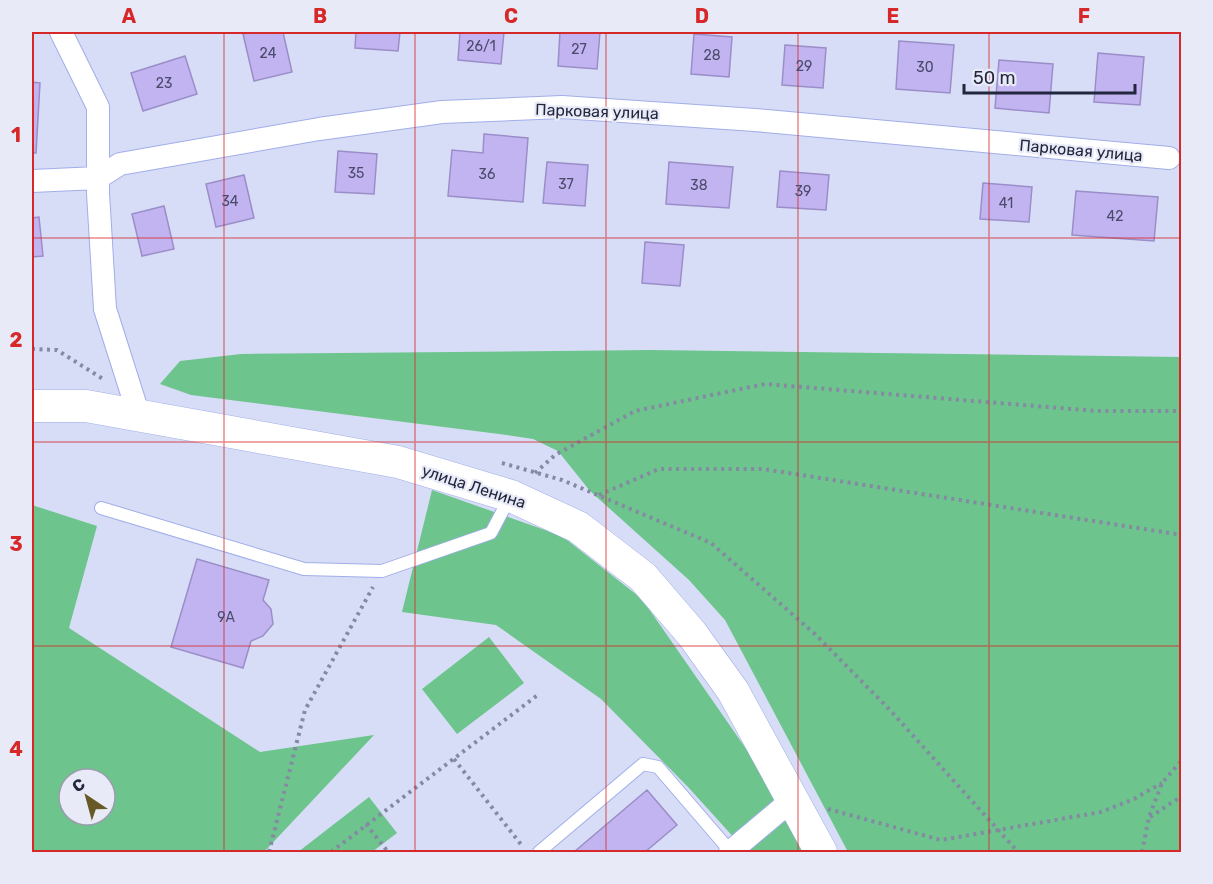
<svg xmlns="http://www.w3.org/2000/svg" width="1213" height="884" font-family="Rubik,sans-serif">
  <style>
    .green { fill: #6dc48d; fill-rule: evenodd }
    .building { fill: #c1b4f1; stroke: #9b8ec8; stroke-width: 1.5 }
    .lines { fill: none; stroke-linecap: round; stroke-linejoin: round }
    .lane-casing { stroke: #a1aee8; stroke-width: 14 }
    .street-casing { stroke: #a1aee8; stroke-width: 24 }
    .secondary-casing { stroke: #a1aee8; stroke-width: 33 }
    .path { stroke: #848aa2; stroke-width: 4; stroke-dasharray: 3 4.5; stroke-linecap: butt }
    .lane { stroke: #fff; stroke-width: 12 }
    .street { stroke: #fff; stroke-width: 22 }
    .secondary { stroke: #fff; stroke-width: 32 }
    .grid { fill: none; stroke: #d62828; stroke-width: 1.5; stroke-opacity: 0.55 }
    .labels { text-anchor: middle; stroke-width: 4.5; stroke-linejoin: round; paint-order: stroke }
    .number-label { font-size: 14px; fill: #4a4a6b }
    .street-label { font-size: 16px; fill: #23273e; stroke: #e8ebf7 }
    .neatline { fill: none; stroke: #d62828; stroke-width: 2 }
    .grid-label { font-size: 20px; text-anchor: middle; font-weight: bold; fill: #d62828 }
  </style>
  <rect width="100%" height="100%" fill="#d7ddf6"/>
  <path class="green" d="M651,350l530,7v495h-333l-123,-232 -36,-40 -99,-89 -32,-40 -25,-12 -26,-4 -316,-40 -31,-11 20,-23 61,-7z
    M432,490l130,46 80,63 116,167 46,86h-57l-59,-65 -87,-88 -105,-74 -94,-13z
    M32,505l65,21 -28,102 191,124 114,-17 -110,117h-232zM69,779h36v36h-36z
    M489,637l35,46 -67,51 -35,-45z
    M369,797l28,36 -25,19h-74z"/>
  <path class="building" d="M251,32h32l9,40 -38,9 -11,-47z
    M356,32h44l-2,19 -43,-3z
    M460,32h44l-3,32 -43,-4z
    M560,32h40l-3,37 -39,-3z
    M694,34l38,3 -3,40 -38,-3z
    M899,41l55,4 -4,48 -54,-4z
    M785,45l41,3 -3,40 -41,-3z
    M1098,53l46,4 -4,48 -46,-3z
    M185,56l12,38 -54,17 -12,-38z
    M999,60l54,4 -4,49 -54,-5z
    M32,82l8,1 -4,70h-4z
    M484,134l44,4 -5,64 -75,-6 4,-46 31,3z
    M338,151l39,3 -3,40 -39,-2z
    M547,162l41,3 -3,41 -42,-3z
    M669,162l64,5 -4,41 -63,-4z
    M780,171l49,4 -3,35 -49,-3z
    M244,175l10,43 -38,9 -10,-43z
    M983,183l49,4 -3,35 -49,-3z
    M1076,191l82,6 -4,44 -82,-6z
    M164,206l10,43 -32,7 -10,-42z
    M39,217l4,39 -11,1v-39z
    M645,242l39,3 -4,41 -38,-3z
    M197,559l72,21 -6,20 8,9 2,15 -10,12 -12,5 -8,27 -72,-21z
    M647,790l30,35 -32,27h-71z"/>
  <g class="lines">
    <g class="lane-casing">
      <path id="lane" d="M101,508l203,61 78,2 109,-38 19,-36
        M539,852l104,-88 15,3 73,85"/>
    </g>
    <g class="street-casing">
      <path id="street" d="M61,32l37,75v86l7,116 34,107
        M32,181l66,-3 22,-14 199,-35 123,-17 120,-5 193,13 414,38
        M730,852l63,-53"/>
    </g>
    <g class="secondary-casing">
      <path id="secondary" d="M32,406h54l312,56 113,34 67,31 65,50 49,57 41,57 88,161"/>
    </g>
    <path class="path" d="M32,349l25,1 46,29
      M502,463l60,17 149,63 105,92 73,74 129,143
      M535,473l20,-18 80,-44 130,-27 332,27h85
      M599,495l60,-26h104l419,66
      M454,759l69,88
      M828,809l113,31 160,-28 33,-13 28,-16
      M1150,817l32,-21
      M366,824l22,28
      M269,852l36,-142 68,-123
      M331,852l208,-158
      M1142,852l7,-35 13,-34 20,-23"/>
    <use href="#lane" class="lane"/>
    <use href="#street" class="street"/>
    <use href="#secondary" class="secondary"/>
  </g>
  <path class="grid" d="M224,32v820M415,32v820M606,32v820M798,32v820M989,32v820M32,238h1150M32,442h1150M32,646h1150"/>
  <g class="labels">
    <g class="number-label">
      <text x="481" y="51">26/1</text>
      <text x="579" y="54">27</text>
      <text x="268" y="58">24</text>
      <text x="712" y="60">28</text>
      <text x="804" y="71">29</text>
      <text x="925" y="72">30</text>
      <text x="164" y="88">23</text>
      <text x="356" y="178">35</text>
      <text x="487" y="179">36</text>
      <text x="566" y="189">37</text>
      <text x="699" y="190">38</text>
      <text x="803" y="196">39</text>
      <text x="230" y="206">34</text>
      <text x="1006" y="208">41</text>
      <text x="1115" y="221">42</text>
      <text x="226" y="622">9А</text>
    </g>
    <g class="street-label">
      <text transform="translate(597 111) rotate(2)" y="6">Парковая улица</text>
      <text transform="translate(1081 150) rotate(5)" y="6">Парковая улица</text>
      <text transform="translate(474 486) rotate(18)" y="6">улица Ленина</text>
    </g>
  </g>
  <rect width="1213" height="884" fill="none" stroke="#e8ebf7" stroke-width="66"/>
  <g transform="translate(87 797) rotate(324)"><circle r="28" fill="#e8ebf7" stroke="#999dad" stroke-width="1.5"/>
  <path d="M0-4.5L10 22L0 15L-10 22Z" fill="#675926"/>
  <text y="-9" font-size="16" font-weight="bold" text-anchor="middle" fill="#23273e">С</text>
  </g>
  <path d="M964 84v9h171v-9" fill="none" stroke="#23273e" stroke-width="3"/>
  <text x="973" y="84" font-size="18" fill="#23273e" stroke="#e8ebf7" stroke-width="4.5" paint-order="stroke">50 m</text>
  <rect x="33" y="33" width="1147" height="818" class="neatline"/>
  <g class="grid-label">
    <text x="129" y="23">A</text>
    <text x="320" y="23">B</text>
    <text x="511" y="23">C</text>
    <text x="702" y="23">D</text>
    <text x="893" y="23">E</text>
    <text x="1084" y="23">F</text>
    <text x="16" y="142">1</text>
    <text x="16" y="347">2</text>
    <text x="16" y="551">3</text>
    <text x="16" y="756">4</text>
  </g>
</svg>
